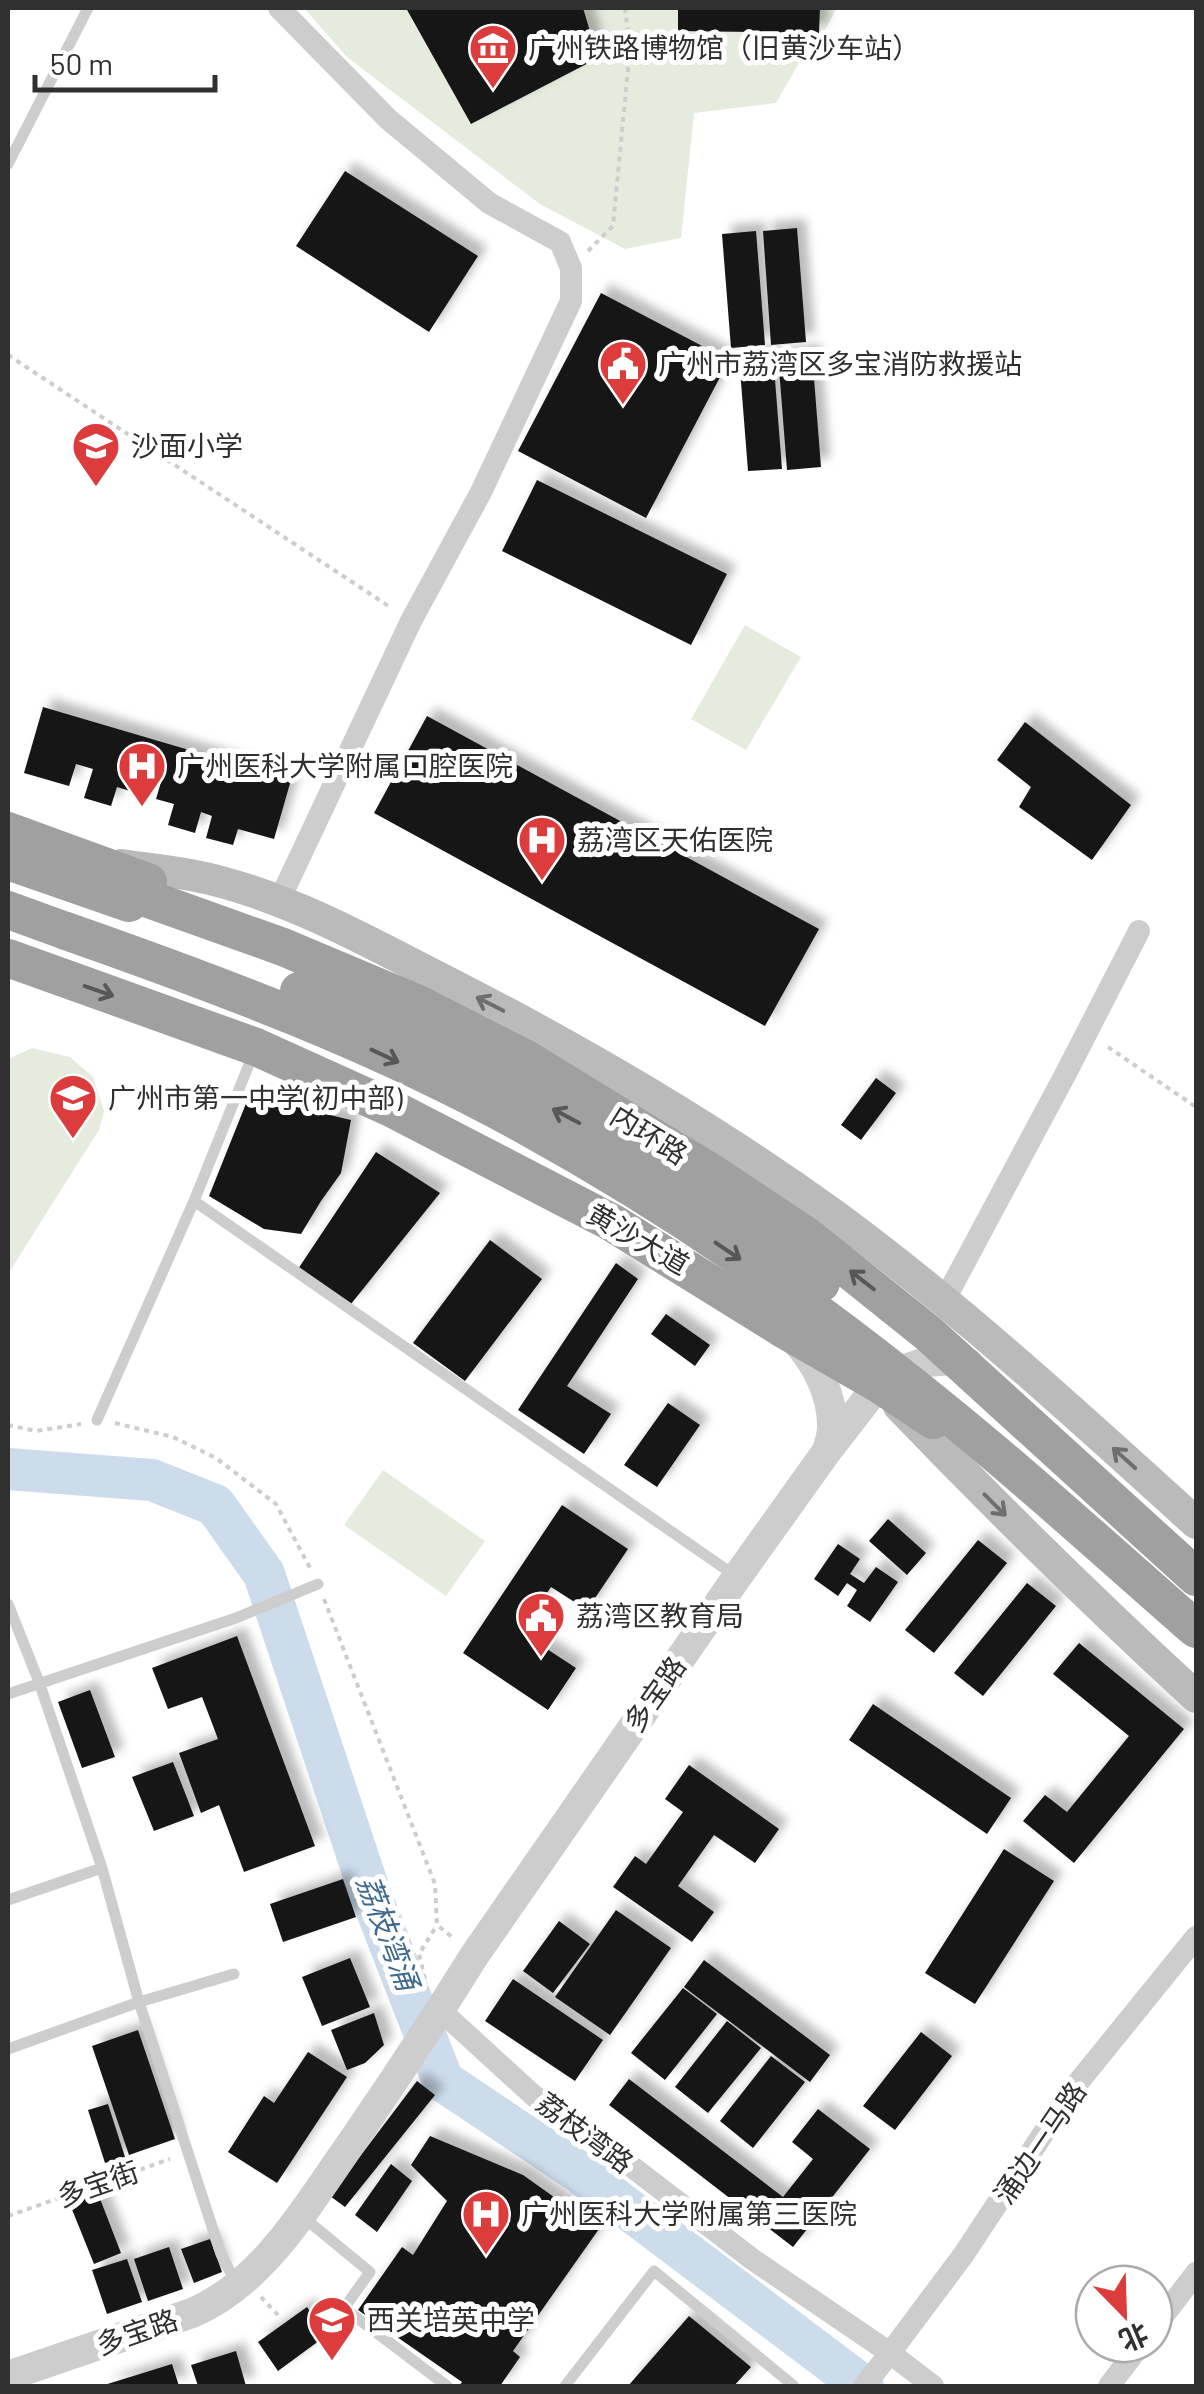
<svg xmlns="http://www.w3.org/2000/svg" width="1204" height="2394" font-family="Barlow,'Noto Sans SC',sans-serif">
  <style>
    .green { fill: #e5ecde }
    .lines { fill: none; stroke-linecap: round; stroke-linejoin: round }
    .river { stroke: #ccdceb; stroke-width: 42 }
    .building { fill: #171717; filter: url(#shadow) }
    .path { stroke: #cdcdcd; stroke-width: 4; stroke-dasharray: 5 5; stroke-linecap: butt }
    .service { stroke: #cdcdcd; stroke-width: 11 }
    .minor { stroke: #cdcdcd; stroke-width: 22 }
    .tertiary { stroke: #cdcdcd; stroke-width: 30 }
    .secondary { stroke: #bababa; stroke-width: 32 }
    .trunk { stroke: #a0a0a0; stroke-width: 38 }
    .minor-bridge { stroke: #cdcdcd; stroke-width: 22 }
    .tertiary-bridge { stroke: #cdcdcd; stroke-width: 30 }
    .trunk-bridge { stroke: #a0a0a0; stroke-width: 38 }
    .oneway { stroke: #575757 }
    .oneway2 { stroke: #6e6e6e }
    .labels { text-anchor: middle; stroke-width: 10; stroke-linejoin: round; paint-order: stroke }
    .poi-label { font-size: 28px; fill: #303030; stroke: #fff; text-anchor: start }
    .street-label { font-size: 28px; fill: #303030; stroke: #fff }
    .water-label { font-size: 30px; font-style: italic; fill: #416b8e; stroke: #fff }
  </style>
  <defs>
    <filter id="shadow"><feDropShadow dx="9" dy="-9" stdDeviation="5" flood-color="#0004"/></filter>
  </defs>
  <rect width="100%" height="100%" fill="#fff"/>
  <path class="green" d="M304,8h533l-14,25 -24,30 -23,40 -82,10 -13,125 -56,11 -85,-45 -193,-147z
    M745,625l56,32 -55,93 -55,-31z
    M32,1048l38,9 23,20 11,34 -5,19 -91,144v-215z
    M383,1470l102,71 -39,55 -102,-71z"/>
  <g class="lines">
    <path class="river" d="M8,1469l144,11 63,25 49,69 106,319 73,188 136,91 284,214"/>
  </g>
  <path class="building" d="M406,8h177l15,50 -127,66z
    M678,8h142l-1,25 -141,-2z
    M345,171l133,85 -49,76 -133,-86z
    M797,228l9,114 -35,3 -8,-114z
    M756,231l9,114 -34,3 -9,-114z
    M601,293l128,67 -83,158 -128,-67z
    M812,353l9,114 -34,3 -9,-114z
    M773,354l9,115 -34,2 -9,-114z
    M537,480l190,94 -36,71 -189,-94z
    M43,707l248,73 -17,59 -36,-10 -5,16 -27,-7 6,-22 -11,-4 -6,21 -27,-8 6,-21 -18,-5 10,-34 -22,-7 -11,34 -16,-5 -6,19 -27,-8 9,-29 -17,-5 -7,22 -45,-13z
    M427,716l392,213 -54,97 -391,-213z
    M1025,722l106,83 -39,55 -73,-53 12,-20 -34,-27z
    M876,1078l20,15 -35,47 -20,-15z
    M249,1096l102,24 -10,53 -20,28 -20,33 -37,-5 -55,-33z
    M376,1152l64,41 -89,111 -53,-35z
    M490,1240l52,39 -77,102 -52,-38z
    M616,1263l22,16 -71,107 44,28 -27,40 -66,-44z
    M666,1314l44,31 -15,21 -44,-32z
    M668,1403l32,22 -43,62 -33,-22z
    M562,1505l66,44 -41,61 -36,-23 -30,45 55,36 -28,42 -85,-57z
    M888,1519l38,34 -19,22 -38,-34z
    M978,1540l29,23 -73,90 -29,-23z
    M838,1544l22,15 -10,15 14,9 12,-16 22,15 -28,40 -23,-16 10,-16 -10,-7 -9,13 -24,-17z
    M1027,1583l29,23 -73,90 -29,-23z
    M237,1636l78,210 -71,26 -25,-67 -18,8 -22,-60 39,-14 -16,-42 -34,12 -16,-41z
    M1079,1643l105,86 -110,134 -51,-42 22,-26 22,17 62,-76 -76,-62z
    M90,1690l25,67 -33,11 -24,-66z
    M873,1704l138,94 -24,36 -138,-94z
    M173,1762l21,54 -40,15 -22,-54z
    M689,1765l90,64 -24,34 -41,-28 -36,51 36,26 -22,30 -79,-55 22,-31 11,8 37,-52 -18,-13z
    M1004,1849l50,32 -79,123 -50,-31z
    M343,1879l13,38 -73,25 -13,-38z
    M616,1910l55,38 -61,87 -55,-38z
    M559,1921l31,23 -37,49 -30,-22z
    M350,1958l20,49 -48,19 -20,-49z
    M704,1960l126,95 -20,27 -126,-95z
    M513,1979l90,61 -28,41 -90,-60z
    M683,1988l34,26 -52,66 -34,-27z
    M374,2013l10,32 -19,18 -18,7 -16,-40z
    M727,2021l34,27 -53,65 -33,-26z
    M138,2030l37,109 -46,16 -37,-109z
    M921,2032l31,24 -57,74 -32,-24z
    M308,2052l39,25 -70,106 -49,-31 36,-56 10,7z
    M771,2056l34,26 -52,66 -33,-27z
    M629,2079l154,118 30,-38 -21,-17 26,-33 52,40 -77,98 -184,-142z
    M417,2081l18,14 -90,112 -15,-11z
    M108,2104l17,53 -20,6 -17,-53z
    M430,2136l93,39 76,54 -86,122 7,6 -20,29h-41l3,-4 -104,-72 44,-63 11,8 34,-54 -36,-36z
    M391,2164l21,17 -35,51 -22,-17z
    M97,2191l24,62 -27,11 -25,-62z
    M210,2239l12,33 -28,11 -13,-34z
    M169,2247l14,42 -35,12 -14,-42z
    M127,2259l15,43 -35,12 -15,-44z
    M307,2307l20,28 -49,36 -20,-29z
    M689,2316l62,51 -17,19h-106z
    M236,2351l10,35h-48l-7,-21z
    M172,2364l7,22h-78z"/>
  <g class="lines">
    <path class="path" d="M588,251l25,-25 17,-179 -5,-39
      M8,355l382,252
      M1108,1047l88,60
      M115,1423l58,14 43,21 60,46 34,64
      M8,1425l28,6 45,-7
      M324,1599l111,285 2,41 15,12
      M425,1979l-6,-25 18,-29
      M8,2216l162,-57
      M261,2297l17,18"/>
    <path class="service" d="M8,164l80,-156
      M194,1201l543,376
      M97,1420l97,-219 60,-149
      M8,1604l31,78 63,186 37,134 82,252 15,29
      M8,1694l228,-76 82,-34
      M8,1900l94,-32
      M8,2049l131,-47 95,-28
      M303,2217l67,55 -26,36 103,78
      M565,2386l89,-115 140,115"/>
    <path class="minor" d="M279,901l132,-280 70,-129 90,-191v-33l-11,-26 -71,-39 -101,-84 -109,-111
      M944,1301l121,-226 74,-144
      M440,2010l94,86 41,27 177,136 138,94 43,33
      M1154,2328l42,-55
      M890,2353l74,-99 108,-164 124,-153
      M1109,2386l32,-42"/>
    <path class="tertiary" d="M795,1340c21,23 38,55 37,88 0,7 -3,16 -5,23
      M440,2010l34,-54 263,-379 90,-126 52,-67 29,-16 18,-6 29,-2 13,3
      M8,2376l184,-63c63,-27 102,-87 140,-142 22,-32 44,-64 66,-97"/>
    <path class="secondary" d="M121,865c35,5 70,8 104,18 83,23 158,67 234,105 130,67 256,141 375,227 128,94 245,202 362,308
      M899,1406c96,100 195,197 297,291"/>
    <path class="trunk" d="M8,831l140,51
      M8,861l121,42
      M8,910l58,21
      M8,958l248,89 135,61 220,114 174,108 94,54 54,36"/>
    <path class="minor-bridge" d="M864,2386l26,-33"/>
    <path class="tertiary-bridge" d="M398,2074l42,-64"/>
    <path class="trunk-bridge" d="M101,882l182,65 133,56 110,56 186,114 96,64 121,97 267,243
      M66,931c157,55 314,114 460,195 134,74 263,161 383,257 99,78 192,163 287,246
      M299,991l131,56 180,93 211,143"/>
  </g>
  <defs><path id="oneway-shaft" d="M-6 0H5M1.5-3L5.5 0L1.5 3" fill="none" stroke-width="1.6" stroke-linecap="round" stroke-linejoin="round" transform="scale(2.5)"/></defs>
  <g class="oneway">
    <use href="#oneway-shaft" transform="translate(99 991) rotate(19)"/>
    <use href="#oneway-shaft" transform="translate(385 1056) rotate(25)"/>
    <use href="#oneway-shaft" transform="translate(566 1116) rotate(-152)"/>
    <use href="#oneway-shaft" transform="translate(728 1251) rotate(34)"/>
    <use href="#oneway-shaft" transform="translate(862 1280) rotate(-142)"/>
  </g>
  <g class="oneway2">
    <use href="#oneway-shaft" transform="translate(490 1004) rotate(-153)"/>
    <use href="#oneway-shaft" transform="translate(1124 1458) rotate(-138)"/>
    <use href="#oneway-shaft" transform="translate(995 1505) rotate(45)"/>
  </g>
  <defs>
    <g id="museum-pin" transform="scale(2.5)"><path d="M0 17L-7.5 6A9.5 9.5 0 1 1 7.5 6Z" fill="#dc3c3c" stroke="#fff"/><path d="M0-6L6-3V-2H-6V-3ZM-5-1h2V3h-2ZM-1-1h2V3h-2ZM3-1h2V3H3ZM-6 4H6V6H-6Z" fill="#fff"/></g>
    <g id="civic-pin" transform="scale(2.5)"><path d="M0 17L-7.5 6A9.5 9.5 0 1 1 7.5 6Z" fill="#dc3c3c" stroke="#fff"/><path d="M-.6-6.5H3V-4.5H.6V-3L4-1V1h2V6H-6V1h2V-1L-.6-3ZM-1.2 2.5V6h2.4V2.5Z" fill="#fff"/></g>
    <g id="school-pin" transform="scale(2.5)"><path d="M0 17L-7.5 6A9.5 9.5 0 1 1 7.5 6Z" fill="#dc3c3c" stroke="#fff"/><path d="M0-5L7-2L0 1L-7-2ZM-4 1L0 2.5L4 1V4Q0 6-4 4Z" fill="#fff"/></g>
    <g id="hospital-pin" transform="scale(2.5)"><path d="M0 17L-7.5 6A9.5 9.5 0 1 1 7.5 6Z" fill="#dc3c3c" stroke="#fff"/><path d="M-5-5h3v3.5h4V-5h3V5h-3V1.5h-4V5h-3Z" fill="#fff"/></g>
  </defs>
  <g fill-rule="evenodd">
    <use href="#museum-pin" x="493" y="48"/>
    <use href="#civic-pin" x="623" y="364"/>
    <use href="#school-pin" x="96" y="446"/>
    <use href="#hospital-pin" x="142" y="766"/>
    <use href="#hospital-pin" x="542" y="840"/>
    <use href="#school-pin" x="73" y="1098"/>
    <use href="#civic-pin" x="541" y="1616"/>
    <use href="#hospital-pin" x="486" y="2214"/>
    <use href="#school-pin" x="332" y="2320"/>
  </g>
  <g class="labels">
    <g class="poi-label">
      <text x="528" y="58">广州铁路博物馆（旧黄沙车站）</text>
      <text x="658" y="374">广州市荔湾区多宝消防救援站</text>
      <text x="131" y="456">沙面小学</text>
      <text x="177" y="776">广州医科大学附属口腔医院</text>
      <text x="577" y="850">荔湾区天佑医院</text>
      <text x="108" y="1108">广州市第一中学(初中部)</text>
      <text x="576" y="1626">荔湾区教育局</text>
      <text x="521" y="2224">广州医科大学附属第三医院</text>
      <text x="367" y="2330">西关培英中学</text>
    </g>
    <g class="street-label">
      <text transform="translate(649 1135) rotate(32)" y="10">内环路</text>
      <text transform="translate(638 1239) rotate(30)" y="10">黄沙大道</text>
      <text transform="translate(655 1694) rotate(-55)" y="10">多宝路</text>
      <text transform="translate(585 2133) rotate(37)" y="10">荔枝湾路</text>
      <text transform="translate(1040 2143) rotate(-56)" y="10">涌边一马路</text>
      <text transform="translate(98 2184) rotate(-19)" y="10">多宝街</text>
      <text transform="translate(137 2332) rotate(-19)" y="10">多宝路</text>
    </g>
    <g class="water-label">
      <text transform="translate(387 1933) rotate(69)" y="10">荔枝湾涌</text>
    </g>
  </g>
  <rect width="1204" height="2394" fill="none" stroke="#303030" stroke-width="20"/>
  <g transform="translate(1124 2314) rotate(157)"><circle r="48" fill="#ffffff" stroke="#acacac" stroke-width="2.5"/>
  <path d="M0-8L18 38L0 25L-18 38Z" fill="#dc3c3c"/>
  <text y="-15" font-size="28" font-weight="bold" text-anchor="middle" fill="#303030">北</text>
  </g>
  <path d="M35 75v15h180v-15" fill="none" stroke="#303030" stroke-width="5"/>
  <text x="50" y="75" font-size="30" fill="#303030" stroke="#ffffff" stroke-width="8" paint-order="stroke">50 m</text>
</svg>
